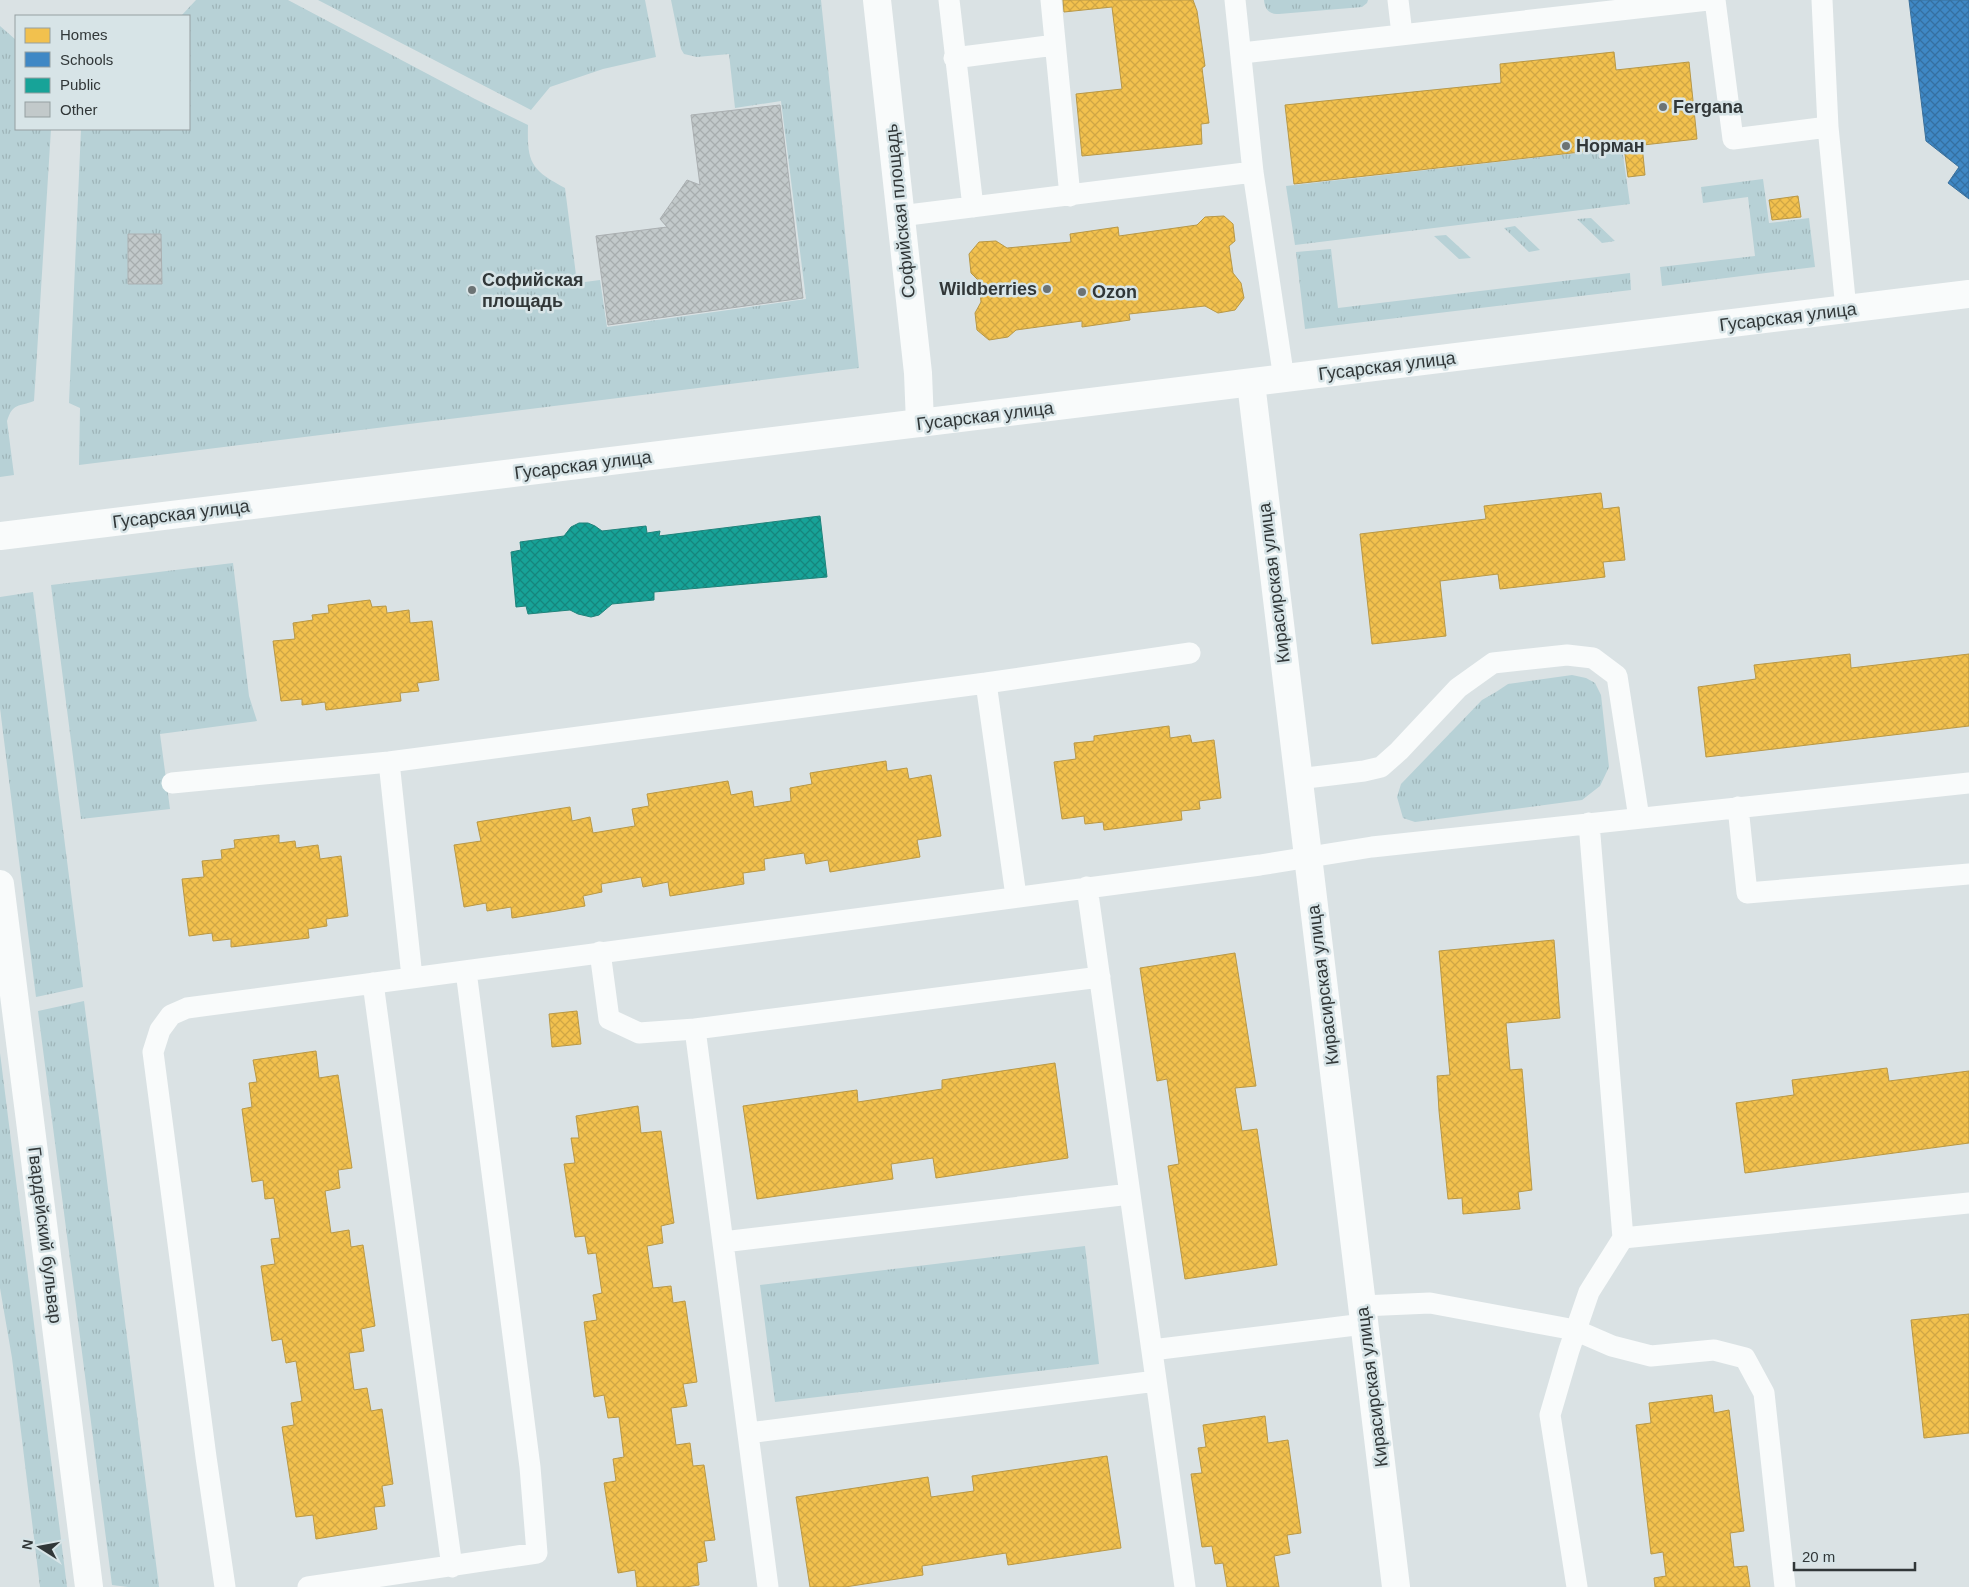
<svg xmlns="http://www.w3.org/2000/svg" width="1969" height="1587" font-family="Helvetica,sans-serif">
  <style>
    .grass { fill: url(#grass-tufts) }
    .homes { fill: url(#homes-cross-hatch); stroke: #b89847 }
    .schools { fill: url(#schools-cross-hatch); stroke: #3b709b }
    .public { fill: url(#public-cross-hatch); stroke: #1f837b }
    .building { fill: url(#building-cross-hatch); stroke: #aaafb1 }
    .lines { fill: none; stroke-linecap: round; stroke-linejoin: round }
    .service { stroke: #f9fbfb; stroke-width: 21 }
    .minor { stroke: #f9fbfb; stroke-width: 28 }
    .tertiary { stroke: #f9fbfb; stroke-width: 28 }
    .poi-dot { fill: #6c7374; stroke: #d7e4e7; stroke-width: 2 }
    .labels { text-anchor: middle; stroke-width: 5; stroke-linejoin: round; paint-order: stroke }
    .poi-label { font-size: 18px; font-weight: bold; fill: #313738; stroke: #d7e4e7; text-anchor: start }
    .street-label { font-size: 18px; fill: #313738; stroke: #d7e4e7 }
  </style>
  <defs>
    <pattern id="grass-tufts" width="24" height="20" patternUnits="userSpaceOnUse" patternTransform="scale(1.25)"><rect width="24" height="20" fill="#b7d1d6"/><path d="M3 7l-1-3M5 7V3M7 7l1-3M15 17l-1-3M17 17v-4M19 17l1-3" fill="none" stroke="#9eb4b8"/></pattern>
    <pattern id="homes-cross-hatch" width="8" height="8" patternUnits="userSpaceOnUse" patternTransform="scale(1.25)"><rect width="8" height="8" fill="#f2c14e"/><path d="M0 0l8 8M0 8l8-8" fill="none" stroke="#d0a645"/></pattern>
    <pattern id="schools-cross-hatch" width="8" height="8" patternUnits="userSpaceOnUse" patternTransform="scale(1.25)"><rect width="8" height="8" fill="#3f88c5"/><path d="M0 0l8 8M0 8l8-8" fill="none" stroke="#3570a1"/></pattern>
    <pattern id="public-cross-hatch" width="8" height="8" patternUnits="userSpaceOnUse" patternTransform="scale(1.25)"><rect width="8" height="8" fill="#17a398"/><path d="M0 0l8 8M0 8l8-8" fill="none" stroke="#15867d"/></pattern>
    <pattern id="building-cross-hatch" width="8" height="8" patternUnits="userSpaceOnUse" patternTransform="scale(1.25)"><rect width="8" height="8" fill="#c2c9ca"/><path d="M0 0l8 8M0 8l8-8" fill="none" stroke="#a7adae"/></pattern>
  </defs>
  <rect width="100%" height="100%" fill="#dae2e4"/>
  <path class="grass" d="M196,0h92l187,99 53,26c-1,38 3,45 37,63l12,95 23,-3 7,47 199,-28 -25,-198 -46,7 -6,-54 -32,3 -13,-3 -3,-5 -10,-49h150l38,368 -780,97 1,-57 -11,-5 12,-274h108v-113h-8z
    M318,0h327l11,57 -53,12 -53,18 -19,23z
    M1264,0h104l-1,3 -5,4 -83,7c-10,0 -14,-4 -15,-14z
    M0,26l16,14v89h35l-17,272c-15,6 -21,1 -27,20l7,54 -14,2z
    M1622,148l8,56 -335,41 -9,-59z
    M1763,179l6,44 40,-5 6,49 -153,19 -2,-19 95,-11 -7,-59 -45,6 -2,-16z
    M1591,218l24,23 -13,2 -25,-24z
    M1515,226l25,24 -11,2 -25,-24z
    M1446,235l25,23 -12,1 -25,-23z
    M1331,249l7,59 292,-35 1,17 -326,39 -9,-77z
    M233,563l16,133 8,25 -97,13 10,75 -89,10 -30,-234z
    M33,592l50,395 -47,10 -36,-289v-111z
    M1572,675l14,3 9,5 6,12 8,72 -9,19 -18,14 -167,22 -12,-4 -6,-21 4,-13 81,-84 14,-8 12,-8z
    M84,1001l75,586h-31l-16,-2 -74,-574z
    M0,1053l67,534h-27l-28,-229 -12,-70z
    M1085,1246l14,118 -324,38 -15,-117z"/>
  <path class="homes" d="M1063,0h130l4,11 8,55 -3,2 7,55 -8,1 1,20 -120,12 -6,-62 46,-5 -10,-82 -48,5z
    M1614,52l2,18 73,-8 8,77 -403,45 -9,-79 216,-22 -1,-19z
    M1642,145l3,30 -17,2 -4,-30z
    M1798,196l3,21 -29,3 -3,-20z
    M1224,216l9,8 2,17 -6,5 4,27 8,10 3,15 -9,12 -17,3 -13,-7 -76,8 1,6 -48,7v-6l-66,9 -8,7 -19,3 -12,-10 -2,-17 6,-11 -2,-21 -8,-8 -2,-19 10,-12 17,-1 11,7 64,-6 -1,-8 48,-7 1,9 78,-11 8,-8z
    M1601,493l2,16 16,-2 6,53 -22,2 2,15 -105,12 -2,-15 -58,7 6,55 -74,8 -12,-110 126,-15 -2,-13z
    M370,600l2,7 14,-1 1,7 22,-3 1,13 22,-2 7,59 -22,3 2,8 -19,2 1,8 -75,9 -1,-8 -23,3v-6l-21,2 -8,-60 22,-2 -2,-16 20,-3 -1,-5 17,-2 -1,-8z
    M1850,654l1,14 118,-14v72l-263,31 -8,-70 58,-8 -2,-14z
    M1169,726l1,12 20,-3 2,8 22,-3 7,58 -22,3 1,8 -19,2 1,9 -78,10 -1,-8 -18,2 -1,-8 -22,3 -8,-57 22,-3 -2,-16 20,-2v-5z
    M886,761l1,10 20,-3 2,11 22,-4 10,61 -24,4 3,17 -90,15 -2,-12 -22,4 -2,-11 -40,6 1,11 -22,3 1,11 -74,12 -2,-14 -25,5 -2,-10 -40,7 1,8 -19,4 2,10 -35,6 -38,6 -1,-11 -24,4 -1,-8 -22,4 -10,-62 27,-4 -4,-19 93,-15 2,14 18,-4 3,16 42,-7 -3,-17 17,-3 -2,-12 81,-13 3,14 21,-4 2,16 37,-6 -1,-13 22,-4 -2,-11z
    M279,835v8l16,-2 1,7 22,-3 2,14 21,-3 7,60 -22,3 1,7 -19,3 1,9 -78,9v-8l-18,2 -1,-8 -23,3 -7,-57 22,-2 -2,-16 20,-2 -1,-9 14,-2 -1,-8z
    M1554,940l6,78 -54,5 4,47 12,-1 10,121 -14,2 2,17 -57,5 -1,-16 -14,1 -9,-88 -2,-35 13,-1 -11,-124z
    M1235,953l21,133 -21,2 7,43 15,-2 20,136 -92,14 -17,-113 11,-2 -12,-85 -10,2 -17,-113z
    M577,1011l4,33 -29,3 -3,-33z
    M316,1051l3,27 19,-3 14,93 -14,2 2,18 -15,3 6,42 18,-3 2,17 12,-2 12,81 -14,3 3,22 -15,2 5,37 13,-2 4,23 11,-2 11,75 -11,2 3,20 -11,1 3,22 -61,10 -3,-24 -17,2 -14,-90 12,-2 -3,-22 11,-2 -6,-40 -10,2 -4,-24 -10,2 -11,-75 14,-2 -4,-25 9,-1 -6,-40 -9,1 -2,-19 -11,2 -10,-73 10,-2 -3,-24 8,-1 -4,-22z
    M1055,1063l13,95 -132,20 -3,-20 -42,6 2,15 -136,20 -14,-93 114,-16 1,12 84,-13v-9z
    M1887,1068l2,13 80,-10v72l-224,30 -9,-70 58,-8 -2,-15z
    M638,1106l3,27 20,-2 13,92 -13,3 2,17 -16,3 6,42 18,-2 2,17 12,-2 12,81 -14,2 4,22 -16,2 5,37 14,-2 3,23 11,-1 11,75 -11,1 3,20 -10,2 2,22 -14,2h-48l-2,-17 -17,3 -14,-90 12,-2 -3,-22 11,-2 -5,-40 -11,1 -4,-23 -10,2 -10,-75 13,-2 -4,-25 9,-2 -6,-40 -8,1 -3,-18 -10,1 -11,-73 11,-1 -4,-25h8l-3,-22z
    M1969,1314v119l-45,5 -13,-118z
    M1712,1395l2,18 15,-3 15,121 -14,2 4,34 13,-1 3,21h-95l-1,-9 12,-2 -3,-24 -12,2 -15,-129 15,-2 -2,-20z
    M1265,1416l3,27 20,-3 13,93 -14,2 3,18 -16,3 5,31h-52l-4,-24 -8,1 -3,-18 -10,1 -11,-73 11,-1 -4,-25 8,-1 -3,-22z
    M1107,1456l14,92 -113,17 -2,-12 -84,13 1,9 -78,12h-35l-14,-90 132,-20 3,20 43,-6 -2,-15z"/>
  <path class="schools" d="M1909,0h60v199l-21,-16 11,-16 -33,-26z"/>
  <path class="public" d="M820,516l7,61 -173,15v8l-42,4 -13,11 -8,2 -13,-3 -8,-4 -42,4 -2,-8 -10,1 -5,-55 10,-2 -1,-8 44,-6 7,-9 8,-4h9l7,3 7,5 44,-5 1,7 13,-2 -1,5z"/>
  <path class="building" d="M780,105l23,193 -195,27 -12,-89 71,-9 -7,-8 27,-39 13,5 -9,-70z
    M128,234h33l1,50h-34z"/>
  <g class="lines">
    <path class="service" d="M949,0l24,207
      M1051,0l19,196
      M1235,0l18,172 31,207
      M1398,0l4,34
      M1715,0l18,139 95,-12
      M1822,0l6,127 18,182
      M1242,53l466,-53
      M954,58l101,-13
      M900,216l353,-44
      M986,683l30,213
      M389,762l23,215
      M1298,779l66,-8 17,-4 18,-16 59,-63 35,-25 74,-8 26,3 24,18 22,142
      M172,783l217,-21 597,-79 204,-30
      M1738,807l9,86 222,-19
      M1087,887l98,700
      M600,952l9,67 30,14 56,-4 405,-52
      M373,983l79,584
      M695,1029l73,558
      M1623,1238l346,-35
      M723,1242l407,-48
      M1362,1306l68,-3 145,27 37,16 39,10 63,-6 31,8 19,35 21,194
      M1152,1350l212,-26
      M748,1433l408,-52
      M225,1587l-19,-130 -53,-405 7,-22 11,-15 16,-7 1073,-143 112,-18 597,-64
      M308,1587l229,-34 -7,-86 -64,-496
      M1577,1587l-27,-172 19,-65 20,-58 34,-54 -34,-415"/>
    <path class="minor" d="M877,0l41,373 2,50
      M1251,383l145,1204
      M0,884l89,703"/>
    <path class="tertiary" d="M0,536l1969,-242"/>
  </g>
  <g class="poi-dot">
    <circle cx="1663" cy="107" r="5"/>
    <circle cx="1566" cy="146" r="5"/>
    <circle cx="1047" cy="289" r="5"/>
    <circle cx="472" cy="290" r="5"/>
    <circle cx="1082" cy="292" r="5"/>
  </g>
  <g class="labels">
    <g class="poi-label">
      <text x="1673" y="113">Fergana</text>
      <text x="1576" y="152">Норман</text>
      <text x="482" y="286">Софийская<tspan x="482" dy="21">площадь</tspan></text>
      <text x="1037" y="295" text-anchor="end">Wildberries</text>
      <text x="1092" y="298">Ozon</text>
    </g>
    <g class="street-label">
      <text transform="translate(900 211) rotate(-96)" y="6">Софийская площадь</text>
      <text transform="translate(1788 317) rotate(-7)" y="6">Гусарская улица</text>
      <text transform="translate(1387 366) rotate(-7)" y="6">Гусарская улица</text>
      <text transform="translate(985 416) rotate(-7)" y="6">Гусарская улица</text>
      <text transform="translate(583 465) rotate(-7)" y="6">Гусарская улица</text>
      <text transform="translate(181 514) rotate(-7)" y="6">Гусарская улица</text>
      <text transform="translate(1274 583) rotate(-97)" y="6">Кирасирская улица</text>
      <text transform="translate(1323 985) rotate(-97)" y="6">Кирасирская улица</text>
      <text transform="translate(45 1235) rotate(83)" y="6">Гвардейский бульвар</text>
      <text transform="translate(1372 1387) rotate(-97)" y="6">Кирасирская улица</text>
    </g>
  </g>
  <rect x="15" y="15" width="175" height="115" fill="#d7e4e7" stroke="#959fa1"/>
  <rect x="25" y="28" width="25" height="15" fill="#f2c14e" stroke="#959fa1"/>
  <text x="60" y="40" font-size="15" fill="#313738">Homes</text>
  <rect x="25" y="52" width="25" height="15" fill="#3f88c5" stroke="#959fa1"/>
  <text x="60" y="65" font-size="15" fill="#313738">Schools</text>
  <rect x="25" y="78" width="25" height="15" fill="#17a398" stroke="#959fa1"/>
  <text x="60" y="90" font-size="15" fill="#313738">Public</text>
  <rect x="25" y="102" width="25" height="15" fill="#c2c9ca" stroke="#959fa1"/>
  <text x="60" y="115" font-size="15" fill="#313738">Other</text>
  <g transform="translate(40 1547) rotate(281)" stroke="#d7e4e7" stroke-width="4" paint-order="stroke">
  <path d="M0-4L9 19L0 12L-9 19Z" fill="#313738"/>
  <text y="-8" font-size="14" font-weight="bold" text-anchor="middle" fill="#313738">N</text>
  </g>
  <path d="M1794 1562v8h121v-8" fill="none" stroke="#313738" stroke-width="2.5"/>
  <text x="1802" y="1562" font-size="15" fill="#313738" stroke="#d7e4e7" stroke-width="4" paint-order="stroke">20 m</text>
</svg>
